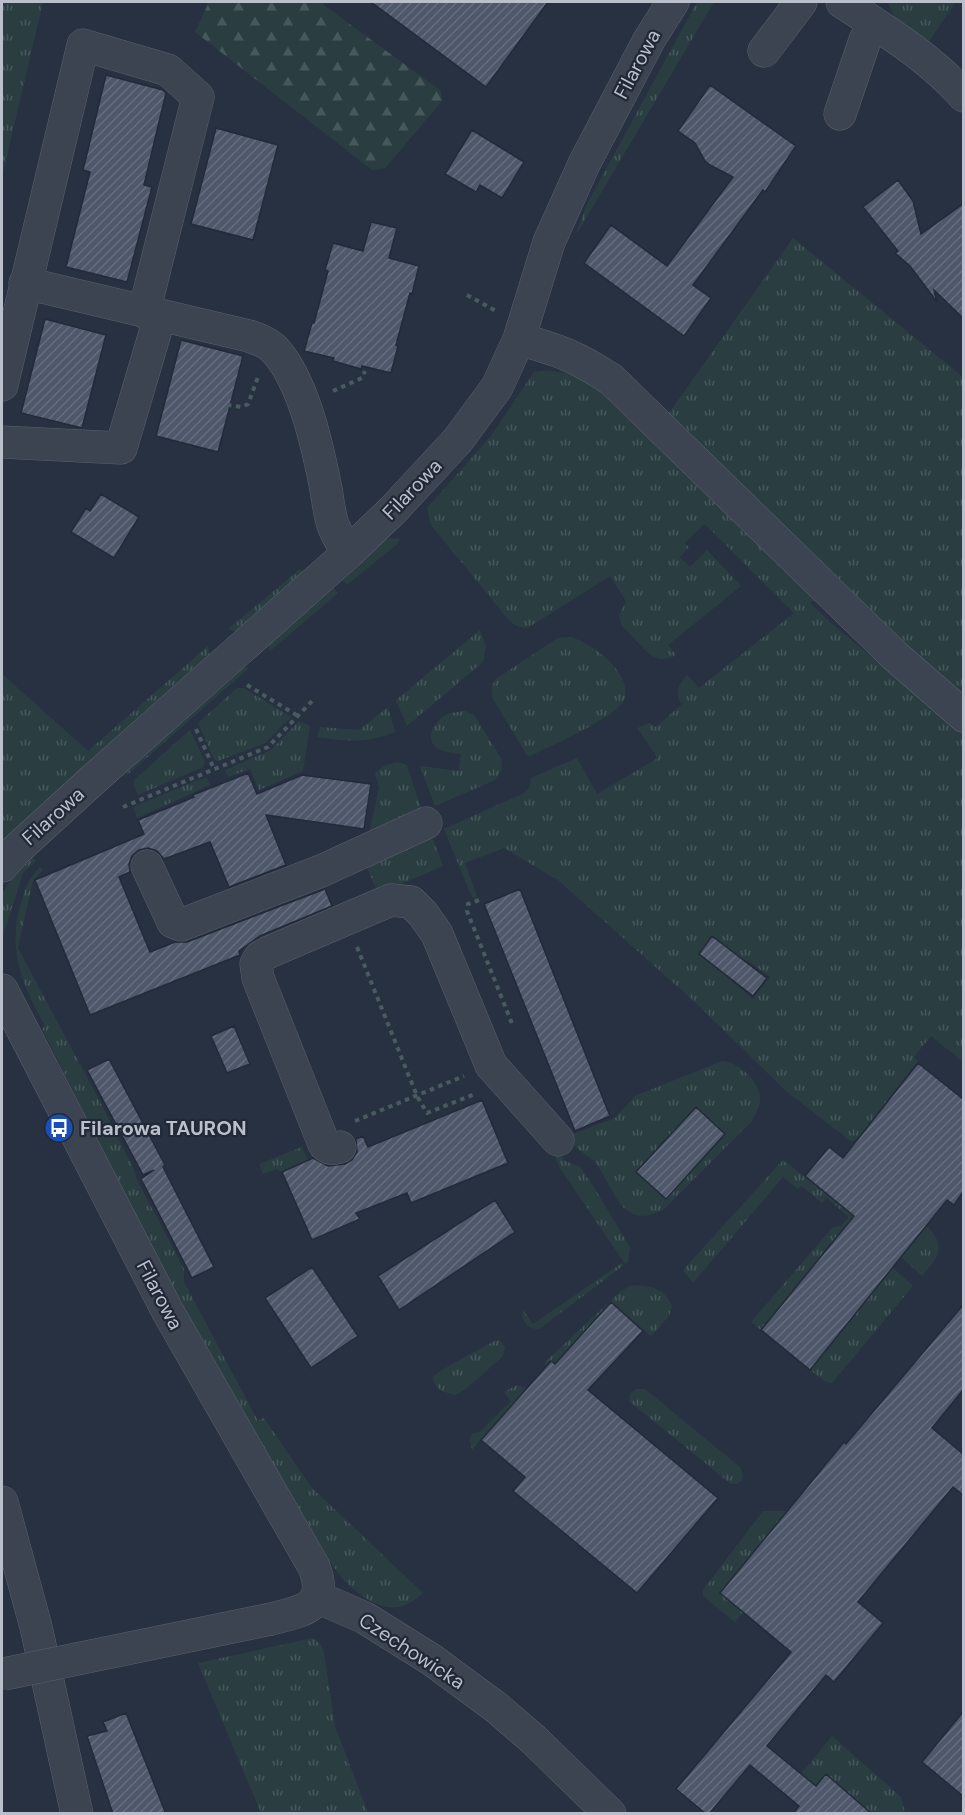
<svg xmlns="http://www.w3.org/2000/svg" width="965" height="1815" font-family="'DM Sans',sans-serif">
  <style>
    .grass { fill: url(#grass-tufts); fill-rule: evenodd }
    .forest { fill: url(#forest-firs) }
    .building { fill: url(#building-hatch); stroke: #232a39; stroke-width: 1.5 }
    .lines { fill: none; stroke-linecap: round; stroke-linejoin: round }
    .minor-casing { stroke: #5a616e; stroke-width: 33 }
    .path { stroke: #485b5f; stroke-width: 4; stroke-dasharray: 4.5 4.5; stroke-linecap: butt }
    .minor { stroke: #3c4351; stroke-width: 32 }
    .minor-bridge-casing { stroke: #5a616e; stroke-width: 33; stroke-linecap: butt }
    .minor-bridge { stroke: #3c4351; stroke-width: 32 }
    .labels { text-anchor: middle; stroke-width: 4.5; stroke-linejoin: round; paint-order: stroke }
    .street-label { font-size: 20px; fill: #b9bfcb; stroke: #212837 }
    .poi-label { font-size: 20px; font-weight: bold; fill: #b9bfcb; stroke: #212837; text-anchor: start }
  </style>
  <defs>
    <pattern id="grass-tufts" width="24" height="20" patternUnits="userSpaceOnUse" patternTransform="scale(1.5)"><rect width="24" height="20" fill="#2a3e42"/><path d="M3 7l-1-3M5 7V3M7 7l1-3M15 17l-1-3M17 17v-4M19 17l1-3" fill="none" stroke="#47585c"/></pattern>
    <pattern id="forest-firs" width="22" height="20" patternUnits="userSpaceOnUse" patternTransform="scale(1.5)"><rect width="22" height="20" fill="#2a3e42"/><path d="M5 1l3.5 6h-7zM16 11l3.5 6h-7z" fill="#47585c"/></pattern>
    <pattern id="building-hatch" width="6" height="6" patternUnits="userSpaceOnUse" patternTransform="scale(1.5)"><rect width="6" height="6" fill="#4e586a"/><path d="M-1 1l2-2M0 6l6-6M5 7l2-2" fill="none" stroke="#656e7e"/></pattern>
  </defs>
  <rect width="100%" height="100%" fill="#283141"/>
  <path class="grass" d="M2,2h41l-41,175z
    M697,2h17l-138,233 10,-29z
    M885,2h71l-27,39 -28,-9 -13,-29z
    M793,238l170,139v323l-121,-111 -32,14 21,20 132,110v329l-32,-26 -17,21 4,4 -58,74 -8,7 -65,-50 -90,-88 -139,-124 -54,-32 -39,15 12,34 -4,1 -2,-3 -27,-66 80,-36 5,-5 2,-10 46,-20 20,36 61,-36 -21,-30 12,-5 7,4 26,-23c-8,-11 -4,-19 5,-29l12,13 95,-75 -89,-89 -21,19 5,4 -9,10 10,10 17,-17 34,36 -73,59 8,10 -6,3 -10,1 -10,-4 -28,-29 -3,-10 7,-15 -16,-25 -81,51c-10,2 -15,-2 -22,-9l-76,-93 -4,-17 64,-72 43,-64c34,-9 101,29 135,41zM747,960l23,17 -17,22 -22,-18z
    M389,538l11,1 -3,5 -50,41 -5,-6 39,-37z
    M300,569l4,5 -67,58 -9,-3z
    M333,587l5,6 -69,59v-7z
    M480,630l6,16 -3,16 -76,64 -11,-26z
    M571,637c19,7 33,17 45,32 7,9 14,23 6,34 -11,16 -71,43 -92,53l-3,-1 -34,-56c-2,-9 -2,-14 4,-21l61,-40z
    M208,646l1,10 -205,185h-2v-167l86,77z
    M241,666l8,2 -123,108v-5z
    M237,688h7l47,29 -26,26 -47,18 -4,-2 -16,-36z
    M388,707l7,25c-32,12 -45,9 -78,5l3,-10 39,3z
    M465,711l9,4 27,43 1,11 -7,11 -60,26 -15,-40 39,5 2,-17c-7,-1 -17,-2 -23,-5 -16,-11 -1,-31 12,-36 5,-1 10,-1 15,-2z
    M299,721l11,5 -7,45 -44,19 -9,-21 -22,8 -3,-7 46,-20z
    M190,730l15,32 -2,5 -65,28 -4,-9v-6z
    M397,762l10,3 15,47 -53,22 10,-46 -4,-15 9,-7z
    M206,777l4,8 -73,33 -4,-11z
    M431,835l12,31 -106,45 -2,-5 41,-17 -11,-26z
    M32,856l4,5 -13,12 -21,66v-45l15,-24z
    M40,867l3,3 -10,10 -15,68 89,167 27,55 3,10 47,89v13l74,139 6,-3 47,69 112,106c-27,26 -51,13 -75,-9 -14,-13 -23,-32 -33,-48 -19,-31 -38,-62 -56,-94 -40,-71 -80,-142 -117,-215 -35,-65 -66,-132 -100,-198l3,-3c-23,-42 -38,-75 -24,-123 4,-15 8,-25 19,-36z
    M722,1061c16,1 38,20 38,38 0,8 -5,15 -8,22l-88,88c-44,24 -48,-21 -70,-48 -3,-3 -7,-5 -11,-8 -6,-4 -11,-11 -16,-17l48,-18 20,-22zM696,1107l29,27 -60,65 -29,-27z
    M549,1143l16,18 15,6 15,22 35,58 -2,15 -3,2 -65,-96z
    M302,1147l6,13 -27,12 -4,-3 -14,5 -4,-10z
    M783,1160l74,58 -17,14 -79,98 -10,-8 82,-95 8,-1 8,-9 -22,-19 -5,5 -20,-17 -4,3 -15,-12 -90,106 -10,-13z
    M927,1226c20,20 11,32 -5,50l-22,-20 9,-11 2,1z
    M622,1263l2,2 -85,64c-10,0 -16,-6 -17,-15l1,-4 10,14z
    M893,1268l20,18 -81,97 -6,-1 -16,-12z
    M630,1286c19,-1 34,1 42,20l-3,10 -18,20 -40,-34 -56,62 -4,-3 -6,7v-6l76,-71z
    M496,1340l4,1 5,7 -2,8 -37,33 -11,6c-11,-3 -21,-5 -22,-18l7,-6z
    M517,1385l10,3 -55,61 -2,-9 1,-6 10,-3 30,-30 -7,-9z
    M636,1389h9l96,79 2,10 -5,6h-7l-102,-83 1,-7z
    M763,1511h24l-67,82 23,19 -8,10 -32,-26v-6z
    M313,1638l8,7 3,8 11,73 33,87h-107l-63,-150z
    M832,1736l69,61 4,16h-33l-46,-38 -10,11 -15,-12z"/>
  <path class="forest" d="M209,2h113l3,4 116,85 1,10 -57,67 -13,2 -177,-138z"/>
  <path class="building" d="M371,2h177l-62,85z
    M106,75l57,15 3,3 -22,92 8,2 -25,95 -61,-15 24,-95 -7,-2z
    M710,85l86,61 -31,46 -2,-2 -70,95 18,13 -27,38 -100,-73 27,-38 56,41 66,-89 -23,-12 -5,-4 -10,-18 -17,-12z
    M216,128l62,17 -25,95 -62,-16z
    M472,130l52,32 -22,36 -22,-13 -4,7 -31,-18z
    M898,180l15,21 8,33 42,-30v114l-29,-28 3,12 -27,-36 -15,-13 3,-2 -35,-44z
    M371,222l26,6 -8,30 30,8 -7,28 -2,-1 -14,52 2,1 -7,27 -29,-7 -1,3 -28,-8 1,-3 -30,-7 8,-28h2l14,-52 -3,-1 8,-27 30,8z
    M45,319l61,16 -24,93 -61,-15z
    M181,340l62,16 -25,96 -62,-16z
    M101,494l38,23 -25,41 -43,-26 15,-24 4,3z
    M248,773l9,21 45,-19 69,9 -7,45 -98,-14 20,50 -57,22 -19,-45 -46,17 -7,-8 -9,-3 -9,2 -7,6 -3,8 1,8 -11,5 31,75 25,-10h12l138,-53 7,17 -72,30 -21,15 1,4 -150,60 -55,-135 109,-46 -6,-14 56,-23 -1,-2z
    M520,889l90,227 -35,15 -91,-227z
    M712,936l55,42 -14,18 -54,-42z
    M234,1026l16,38 -23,9 -16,-37z
    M109,1059l56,106 -2,2 51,100 -22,11 -51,-99 13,-9 -11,5 -56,-105z
    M918,1063l45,36v93l-9,13 -7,-5 -137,170 -49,-40 93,-114 -49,-40 24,-29 14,11z
    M482,1100l26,63 -97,40 -4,-10 -51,20 4,6 -48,21 -30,-68 31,-14 15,8 17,-2 7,-4 5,-8 -1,-13 7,-3 5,11z
    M696,1107l29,27 -59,65 -30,-27z
    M495,1200l20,32 -116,78 -21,-34z
    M312,1267l46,69 -47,32 -46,-70z
    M611,1302l32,29 -55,59 130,108 -81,95 -124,-102 12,-14 -44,-37 70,-79 4,3z
    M963,1305v85l-31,38 31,26v41l-10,-8 -95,115 25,21 -49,59 -8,-7 -59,71 49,40 10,-12 46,40h-79l6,-8 -49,-41 -41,49h-3l-30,-25 115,-137 -71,-59 124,-151 2,2z
    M963,1712v84l-41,-34z
    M126,1713l40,101h-53l-26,-78 20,-5 -4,-9z"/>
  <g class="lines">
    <g class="minor-casing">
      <path id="minor" d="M842,2c42,28 88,55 122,94
        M764,51l37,-49
        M840,114l25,-74 9,-17
        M25,283l224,53c9,3 17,6 24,12 30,30 45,100 53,141 2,11 3,24 7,36 4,10 9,19 15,28
        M519,339c39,11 59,18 93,41l282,275 70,61
        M2,385l81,-340 85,25 30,27 -54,215
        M2,442l119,6 39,-132
        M2,866l14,-16 80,-73 252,-224 45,-43 65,-70 39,-53 22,-48 30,-97 35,-78 65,-124 24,-38
        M147,866l26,56 8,3 140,-54 105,-48
        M2,990l166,322 146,255c15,40 -10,44 -43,52
        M340,1147c-7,2 -10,3 -16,-3l-66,-166 -2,-14 4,-7 9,-5 122,-52 20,2 12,12 14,20 54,131 67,75
        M2,1502l34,125 41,187
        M317,1597l48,21 67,42 65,48 36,31 77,75"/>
    </g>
    <path class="path" d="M467,295l29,16
      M333,391l29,-13 3,-7
      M227,405l15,2 6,-3 10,-27
      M247,685l51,31
      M196,729l18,40
      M123,807l145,-60 46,-48
      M479,900l-11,4 -1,7 46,115
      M357,947l60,149 10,17 48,-19
      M355,1121l109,-45"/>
    <use href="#minor" class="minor"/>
    <g class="minor-bridge-casing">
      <path id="minor-bridge" d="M4,1674l267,-55"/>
    </g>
    <use href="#minor-bridge" class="minor-bridge"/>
  </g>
  <defs>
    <g id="bus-disc" transform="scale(1.5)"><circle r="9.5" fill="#1a4fb4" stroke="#212837"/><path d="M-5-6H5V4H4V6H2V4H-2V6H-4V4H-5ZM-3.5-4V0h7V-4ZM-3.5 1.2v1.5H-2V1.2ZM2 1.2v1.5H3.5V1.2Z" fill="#fff"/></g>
  </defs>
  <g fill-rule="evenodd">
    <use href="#bus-disc" x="59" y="1128"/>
  </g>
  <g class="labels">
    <g class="street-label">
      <text transform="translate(637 64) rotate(-62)" y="7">Filarowa</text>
      <text transform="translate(412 489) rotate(-46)" y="7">Filarowa</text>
      <text transform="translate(53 816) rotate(-42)" y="7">Filarowa</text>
      <text transform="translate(160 1295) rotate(62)" y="7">Filarowa</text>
      <text transform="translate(412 1651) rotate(33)" y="7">Czechowicka</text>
    </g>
    <g class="poi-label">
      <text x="80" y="1135">Filarowa TAURON</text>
    </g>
  </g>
  <rect width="965" height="1815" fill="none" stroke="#b9bfcb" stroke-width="6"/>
</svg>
